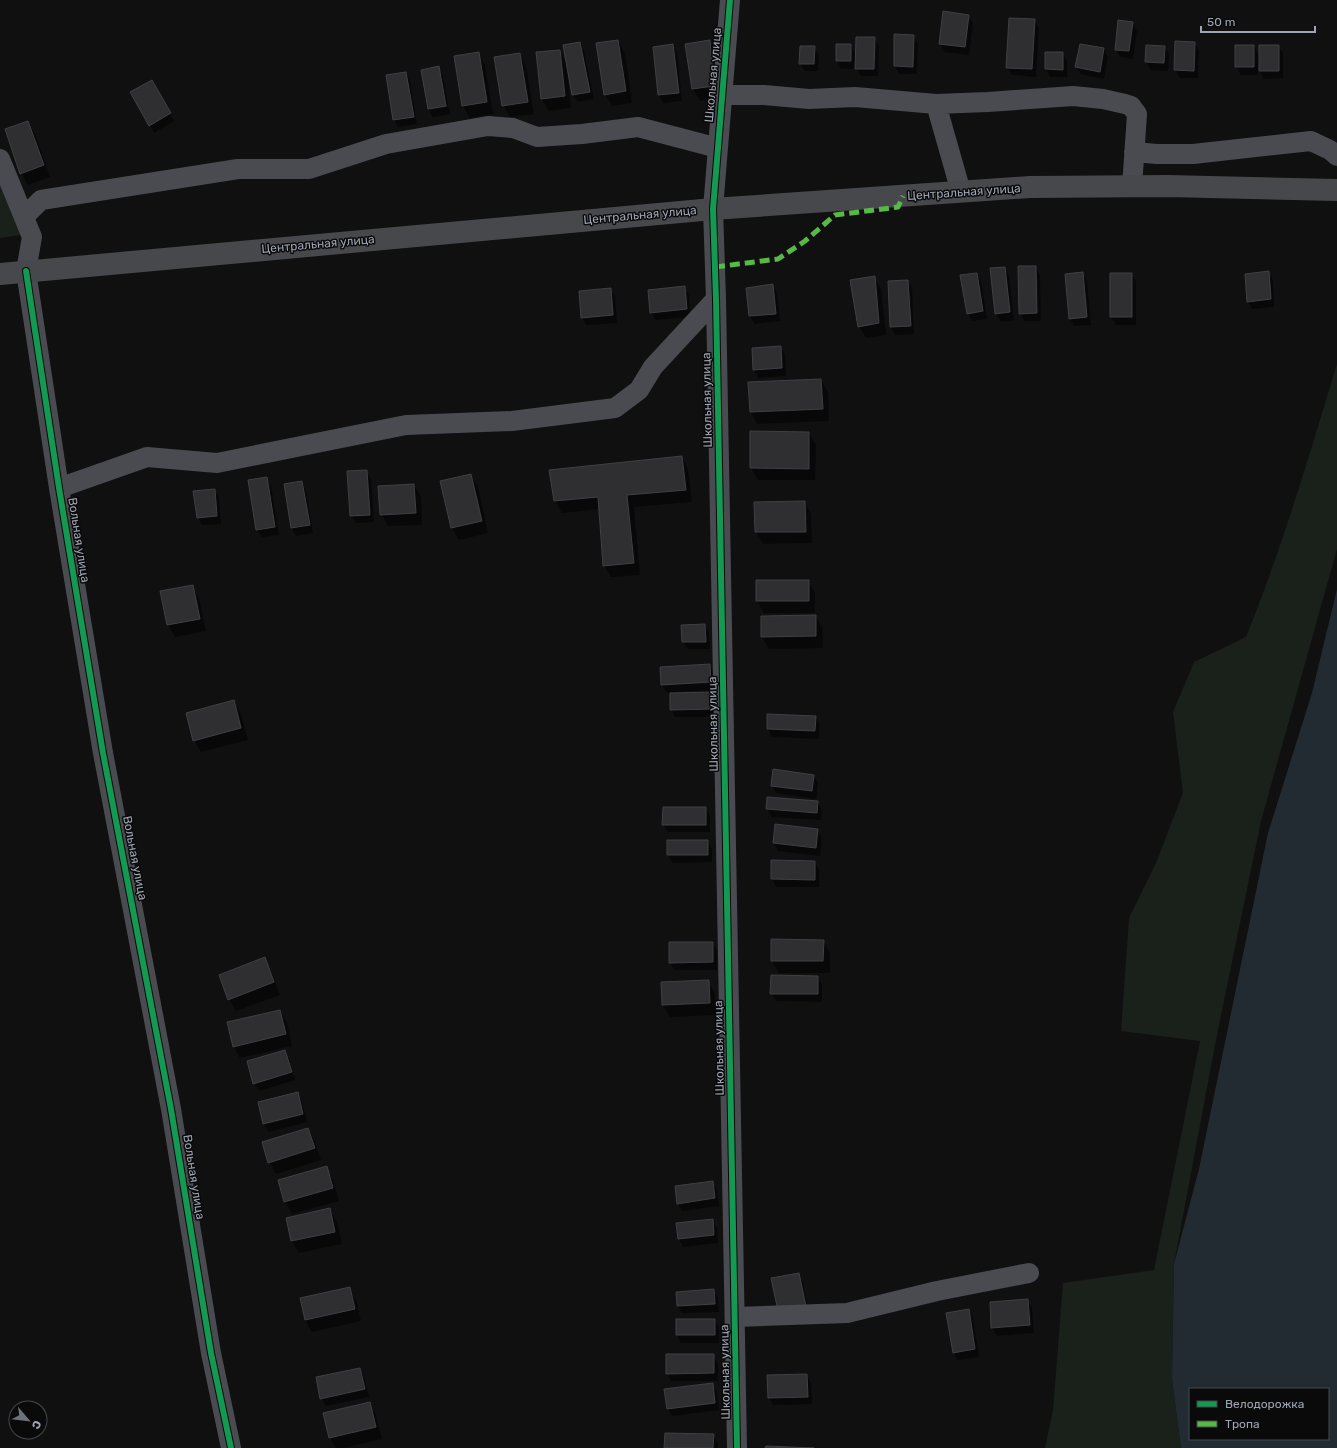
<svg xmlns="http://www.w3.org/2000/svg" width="1337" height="1448" font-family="Rubik,sans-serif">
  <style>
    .green { fill: #1a201a }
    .water { fill: #232b32; fill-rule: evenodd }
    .shadow { fill: #0007 }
    .building { fill: #2f2f31; stroke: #3e4044 }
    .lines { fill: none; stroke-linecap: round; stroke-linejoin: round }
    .minor { stroke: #494b50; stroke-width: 20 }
    .major { stroke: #46484b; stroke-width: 22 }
    .quiet { stroke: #58b947; stroke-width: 5; stroke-dasharray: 10 5; stroke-linecap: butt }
    .cycleway-casing { stroke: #0a0a0b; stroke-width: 8 }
    .cycleway { stroke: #139951; stroke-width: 6 }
    .labels { text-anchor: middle; stroke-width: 3; stroke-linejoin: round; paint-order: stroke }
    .street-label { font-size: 12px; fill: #9ea5b3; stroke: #0a0a0b }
  </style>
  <rect width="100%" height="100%" fill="#101010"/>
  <path class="green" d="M0,172l27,62 -27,4z
    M1337,364v185l-76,272 -45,219 -42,224 -2,115 9,69h-136l8,-38 10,-127 91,-13 46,-229 -79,-10 8,-113 27,-55 27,-70 -10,-81 21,-50 52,-25c36,-89 63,-181 91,-273z"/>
  <path class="water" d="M1337,589v859h-156l-9,-69 2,-115 25,-95 69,-336 44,-140zM1190,1389h138v50h-138z"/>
  <path class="shadow" d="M968,16l5,7 -4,32 -24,-3 -5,-8z
    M1034,20l5,8 -3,49 -24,-2 -5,-7z
    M1132,23l5,8 -4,28 -13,-2 -4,-8z
    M895,35l18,1 5,8 -1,30h-18l-4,-8z
    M874,38l5,8 -1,30h-17l-6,-10v3h-14l-4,-8 14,-16 5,10z
    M618,41l7,12 7,50 -20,3 -7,-12z
    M709,41l7,12 5,45 -21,3 -7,-12z
    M580,43l4,8 10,48 -16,3 -5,-7 -5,-26 -1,1 4,38 -22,3 -7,-12 17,-48 8,14z
    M1194,43l5,8 -1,27h-18l-5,-8z
    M673,46l4,7 5,48 -19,2 -4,-8 -5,-47z
    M1254,46l6,11 18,-11 5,7v25l-19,1 -6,-11v7h-17l-5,-8z
    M814,47l5,8 -1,16h-13l-5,-7z
    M1164,47l5,7 -1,17 -17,-1 -5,-8z
    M1104,49l4,8 -4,22 -23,-5 -5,-7z
    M478,53l7,12 8,49 -23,4 -7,-12z
    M1046,53h17l4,8v16h-17l-4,-8z
    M520,54l6,12 8,48 -24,3 -7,-12z
    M439,67l4,8 5,30 -18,3v2l19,-3 1,7 -17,3 -5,-8z
    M406,73l4,8 7,43 -19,3 -4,-7z
    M151,81l23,40 -20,12 -23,-40z
    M28,122l7,12 15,43 -22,8 -7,-12z
    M1035,267l5,8 1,46h-17l-4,-8z
    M1004,268l5,8 5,44 -13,2 -5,-8 -5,-45z
    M1268,272l5,8 1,27 -22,2 -4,-7z
    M1083,273l4,8 4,44 -17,1 -4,-7z
    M976,274l5,7 6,38 -15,2 -4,-8z
    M1111,274h20l5,8v43h-20l-5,-8z
    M874,277l7,12 5,46 -20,3 -7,-12z
    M908,281l4,8 2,45 -19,1 -4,-8z
    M773,285l4,8 3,28 -26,3 -4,-8 -3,-27z
    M684,287l5,8 1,22 -35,3 -4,-8z
    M611,289l4,8 2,26 -31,2 -4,-8z
    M780,347l5,8 1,21 -27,2 -5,-8z
    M821,380l7,12 1,29 -72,3 -6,-12z
    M809,433l7,12 -1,35h-57l-7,-12z
    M682,457l6,12 4,33 -58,5 6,68 -29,2 -7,-12 -4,-56 -38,4 -7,-12 -5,-31z
    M366,471l5,8 3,43 -18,1 -5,-7z
    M471,475l7,12 10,46 -29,7 -7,-12z
    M266,478l5,8 8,49 -17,2 -5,-7z
    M302,482l4,8 7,43 -17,3 -4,-8 -7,-43z
    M414,485l7,12 1,28 -34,1 -7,-12z
    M214,490l5,8 2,26 -19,1 -4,-8z
    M804,502l7,12 1,29 -49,1 -7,-12z
    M808,581l7,12v20h-51l-7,-12z
    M192,586l7,12 7,33 -31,6 -7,-12 -7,-33z
    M816,616l6,12 1,20 -54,1 -7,-12z
    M704,625l5,8 1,16h-22l-5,-7z
    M710,665l4,8 1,17 -35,2v2l33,-1 5,24h-43l-4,-8v-16h-4l-5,-8z
    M234,702l7,12 7,26 -47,12 -7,-12z
    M768,715l47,2 5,7 -1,15 -47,-2 -4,-8z
    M813,776l5,7 -2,16 -40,-6 -4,-8z
    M817,802l5,8 -1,10 -49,-3 -5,-8z
    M706,808l4,8v16h-42l-5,-8z
    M776,825l41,5 5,8 -2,18 -42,-5 -4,-8z
    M707,841l5,8v13l-39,1 -5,-8z
    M815,862l4,8v17h-43l-4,-8z
    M823,941l7,12v20h-51l-7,-12z
    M713,943l4,8v19h-43l-4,-8z
    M264,959l7,12 9,24 -44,16 -7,-12z
    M818,977l4,8v17l-46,-1 -5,-8z
    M708,981l7,13 1,21 -46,2 -7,-12z
    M280,1011l7,12 5,23 -52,12 -7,-12z
    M284,1051l5,8 6,21 -36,11 -5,-8z
    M297,1093l5,8 5,21 -38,10 -5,-8 -5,-21z
    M308,1129l7,12 6,19 -45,14 -7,-12z
    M326,1168l7,12 6,21 -47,13 -7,-12z
    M712,1182l5,8 2,16 -37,5 -4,-7z
    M330,1210l7,12 5,22 -43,9 -7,-12 -5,-22z
    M712,1220l5,8 1,15 -35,4 -4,-8z
    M798,1274l5,8 6,31 -25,6z
    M349,1288l7,12 5,21 -49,11 -7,-12z
    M713,1290l5,8 1,14 -37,1 -4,-7z
    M1027,1300l5,8 2,25 -37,3 -5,-8z
    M968,1310l5,7 6,40 -21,3 -5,-7z
    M715,1320l4,8v15h-38l-4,-8z
    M713,1355l5,8v18h-47l-4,-7z
    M360,1369l4,8 5,20 -43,9 -5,-8z
    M807,1375l4,8 1,21 -39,1 -4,-8z
    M712,1384l5,8 2,18 -47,6 -4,-7z
    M369,1403l7,12 6,24 -39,9h-7l-6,-11z
    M713,1435l5,8v5h-53z"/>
  <path class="building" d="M943,11l26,4 -4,32 -26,-3z
    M1009,18l26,1 -3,50 -26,-1z
    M1118,20l15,2 -4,29 -14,-1z
    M894,34l20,1 -1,32 -19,-1z
    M856,37h19l-1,32h-19z
    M618,40l8,51 -22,4 -8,-52z
    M710,40l4,46 -22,3 -7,-45z
    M1175,41l20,1 -1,29 -20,-1z
    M580,42l10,50 -18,3 -9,-50z
    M673,44l6,49 -21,2 -5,-48z
    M836,44h15v17h-15z
    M1080,44l24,4 -4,24 -25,-5z
    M1146,45l19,1 -1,17 -19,-1z
    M1235,45h19v22h-19z
    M1259,45h20v26h-20z
    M800,46h15l-1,18h-15z
    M560,50l5,46 -24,3 -5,-47z
    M479,52l8,50 -25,4 -8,-50z
    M1045,52h18v18l-18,-1z
    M520,53l8,49 -26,4 -8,-49z
    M439,66l7,40 -18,3 -7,-39z
    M406,72l8,45 -21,3 -7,-45z
    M152,80l19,33 -22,13 -19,-34z
    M28,121l16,44 -24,9 -15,-45z
    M1018,266h18l1,47 -18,1z
    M1005,267l5,45 -15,2 -5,-46z
    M1269,271l2,28 -24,3 -2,-28z
    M1083,272l4,45 -18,2 -4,-45z
    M977,273l6,38 -16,3 -7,-39z
    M1110,273h22v44h-22z
    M875,276l4,47 -21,4 -8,-47z
    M908,280l3,46 -21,1 -2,-46z
    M773,284l3,30 -27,2 -3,-28z
    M685,286l2,23 -37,4 -2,-23z
    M611,288l2,27 -32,3 -2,-27z
    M781,346l1,22 -29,2 -1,-22z
    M821,379l2,30 -73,3 -2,-30z
    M750,431l59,1v37l-59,-1z
    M682,456l4,34 -59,5 7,68 -31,3 -5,-69 -44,4 -5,-31z
    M367,470l3,45 -20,1 -3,-45z
    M471,474l11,47 -31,7 -11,-47z
    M267,477l8,50 -19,3 -8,-50z
    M302,481l8,44 -19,3 -7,-44z
    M414,484l2,29 -36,2 -2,-29z
    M215,489l2,27 -20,2 -4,-27z
    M805,501l1,31h-51l-1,-30z
    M756,580h53v21h-53z
    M193,585l7,34 -33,6 -7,-34z
    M816,615v21l-55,1v-21z
    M705,624l1,18h-24l-1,-17z
    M710,664l1,18 -50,3 -1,-18z
    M714,692v17l-44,1v-17z
    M234,700l7,28 -48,13 -7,-28z
    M767,714l49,2 -1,15 -48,-2z
    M773,769l41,6 -2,16 -41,-5z
    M767,797l51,4 -1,12 -51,-4z
    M663,807h43v18h-44z
    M775,824l43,5 -2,19 -43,-5z
    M667,840h41v15h-41z
    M771,860l44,1v19l-44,-1z
    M771,939l53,1 -1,21h-52z
    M669,942h44v20l-44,1z
    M265,957l9,25 -46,18 -9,-25z
    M771,975l47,1v18h-48z
    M709,980l1,23 -48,2 -1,-23z
    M280,1010l6,24 -53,13 -6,-25z
    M285,1050l7,22 -39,12 -6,-23z
    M298,1092l5,22 -40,10 -5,-22z
    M308,1128l7,20 -47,15 -6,-21z
    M327,1166l6,22 -49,14 -6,-22z
    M713,1181l2,17 -38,6 -2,-18z
    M330,1208l5,24 -44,9 -5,-23z
    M713,1219l1,16 -36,4 -2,-16z
    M799,1273l7,33 -28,5 -7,-33z
    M350,1287l5,22 -50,11 -5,-22z
    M714,1289l1,15 -38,2 -1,-14z
    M1028,1299l2,26 -39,3 -1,-26z
    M969,1309l6,40 -22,4 -7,-40z
    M676,1319h39v16h-39z
    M666,1354h48v19l-48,1z
    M360,1368l5,21 -45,10 -4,-22z
    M807,1374l1,23 -40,1 -1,-23z
    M713,1383l2,20 -48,6 -3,-20z
    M370,1402l6,25 -47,11 -6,-25z
    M665,1433l49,1 -1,14h-49z
    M766,1446l48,2h-49z"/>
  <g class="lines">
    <path class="minor" d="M730,0l-17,209 3,90 21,1149
      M722,95h42l45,4 46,-2 81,7 52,-2 85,-6 30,3 22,5 6,2 6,8 -5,73
      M936,104l25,88
      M1134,152l23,2h36l118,-13 19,9 7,6
      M0,159l32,78 -6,34 33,217 44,265 68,356 40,244 20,95
      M24,217l17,-17 197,-31h71l77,-25 102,-18 25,2 24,9 45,-3 56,-7 80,21
      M59,488l88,-31 70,6 189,-38 106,-4 103,-13 24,-18 14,-23 63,-68
      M735,1317l112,-4 90,-22 92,-18"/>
    <path class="major" d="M0,274l713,-65 317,-22 138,-1 169,4"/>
    <path class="quiet" d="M715,267l63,-8 27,-18 30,-26 63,-8 5,-11"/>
    <g class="cycleway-casing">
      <path id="cycleway" d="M730,0l-17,209 3,90 21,1149
        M26,271l33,217 44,265 68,356 40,244 20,95"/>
    </g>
    <use href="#cycleway" class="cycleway"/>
  </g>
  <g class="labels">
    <g class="street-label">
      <text transform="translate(713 75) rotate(-85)" y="4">Школьная улица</text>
      <text transform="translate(964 192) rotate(-4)" y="4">Центральная улица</text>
      <text transform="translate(640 215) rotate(-5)" y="4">Центральная улица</text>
      <text transform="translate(318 244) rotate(-5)" y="4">Центральная улица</text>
      <text transform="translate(707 400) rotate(-91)" y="4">Школьная улица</text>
      <text transform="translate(79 540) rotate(81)" y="4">Вольная улица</text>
      <text transform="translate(713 724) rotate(-91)" y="4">Школьная улица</text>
      <text transform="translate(135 858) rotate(79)" y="4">Вольная улица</text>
      <text transform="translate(719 1048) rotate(-91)" y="4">Школьная улица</text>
      <text transform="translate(194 1177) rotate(81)" y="4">Вольная улица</text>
      <text transform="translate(725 1372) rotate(-91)" y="4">Школьная улица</text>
    </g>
  </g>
  <rect x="1189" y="1388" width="140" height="52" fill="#0a0a0b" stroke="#45484e"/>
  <rect x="1197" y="1401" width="20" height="6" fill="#139951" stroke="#45484e"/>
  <text x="1225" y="1408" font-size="12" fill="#9ea5b3">Велодорожка</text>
  <rect x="1197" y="1421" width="20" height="6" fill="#58b947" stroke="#45484e"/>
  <text x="1225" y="1428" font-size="12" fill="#9ea5b3">Тропа</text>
  <g transform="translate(28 1420) rotate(118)"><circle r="19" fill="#0a0a0b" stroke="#45484e"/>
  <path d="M0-3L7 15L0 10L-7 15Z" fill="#6c717a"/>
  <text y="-6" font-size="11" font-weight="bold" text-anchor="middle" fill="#9ea5b3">С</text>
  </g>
  <path d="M1201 26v6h114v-6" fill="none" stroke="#9ea5b3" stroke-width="2"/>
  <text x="1207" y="26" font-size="12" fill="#9ea5b3" stroke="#0a0a0b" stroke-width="3" paint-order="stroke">50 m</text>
</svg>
